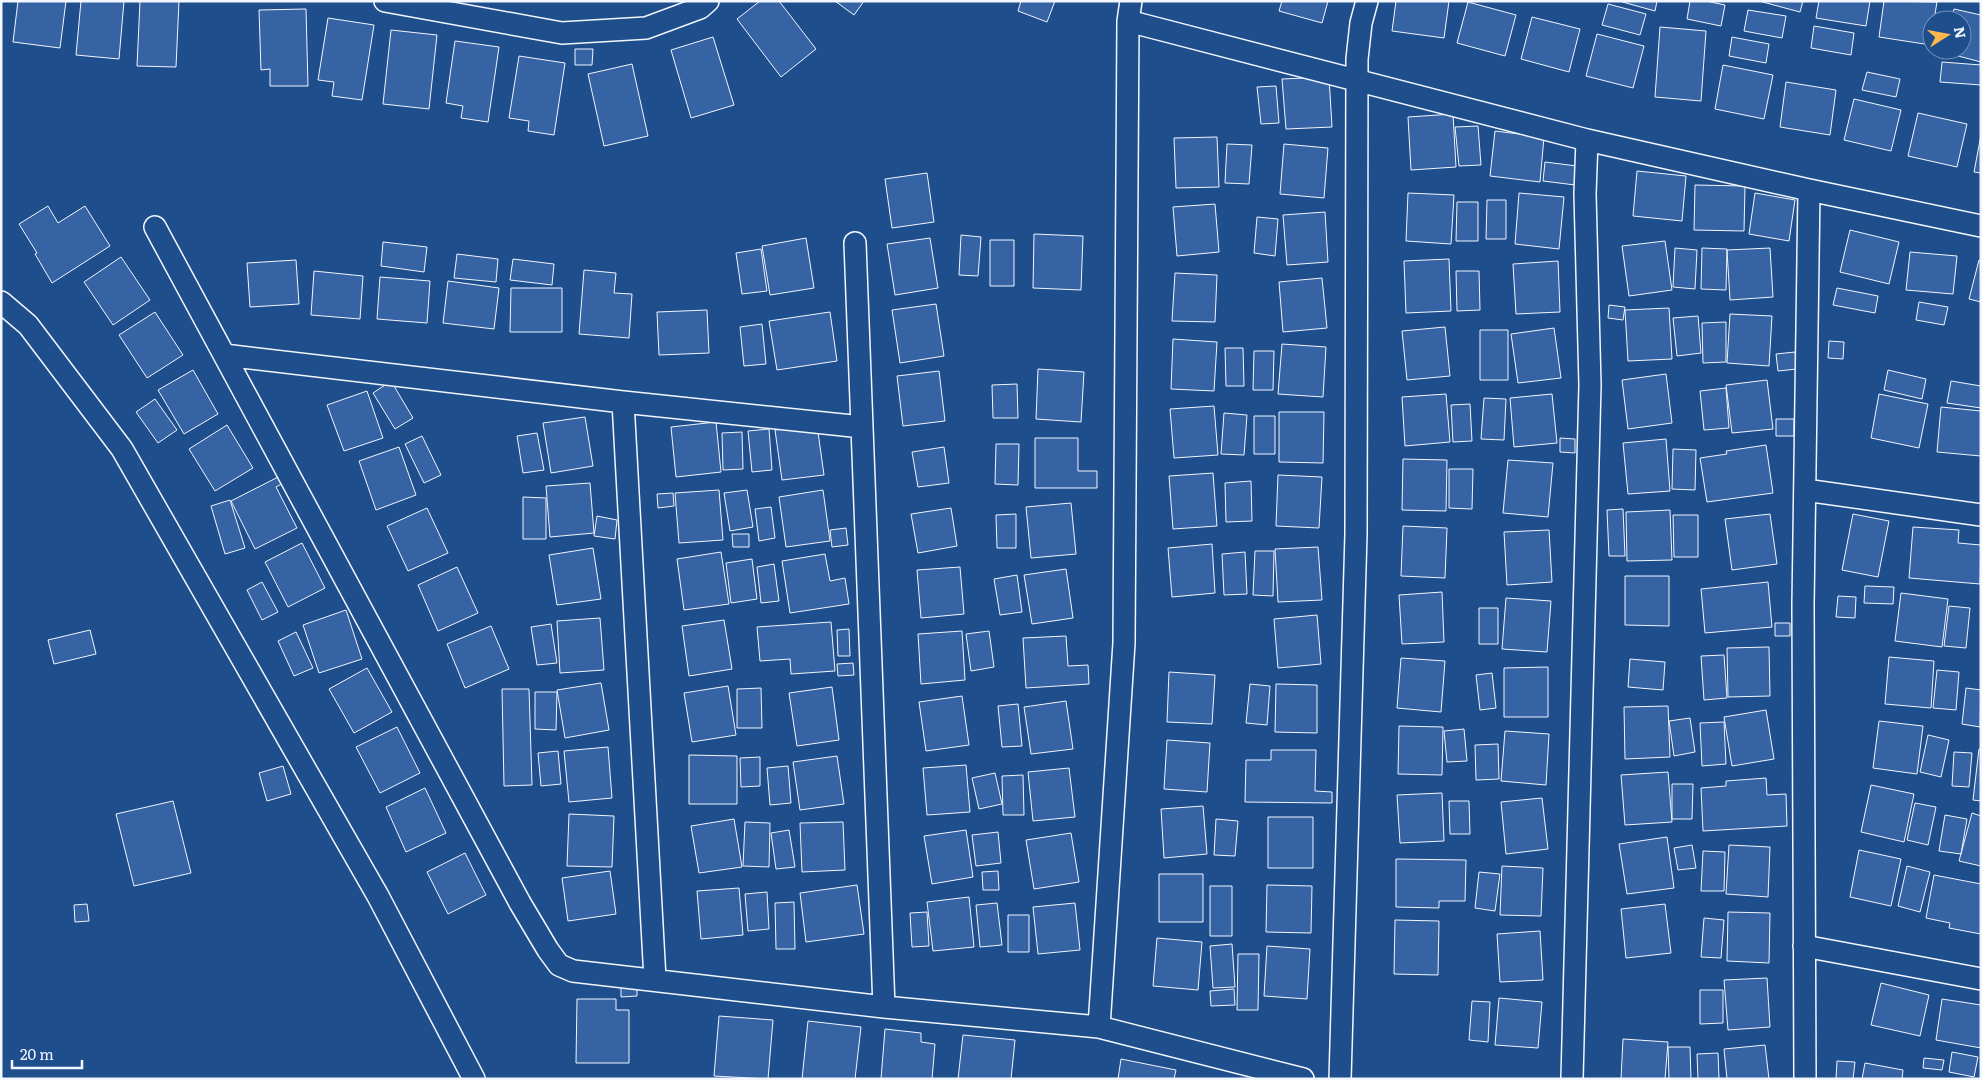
<svg xmlns="http://www.w3.org/2000/svg" width="1982" height="1080" font-family="Literata,serif">
  <style>
    .building { fill: #3563a3; stroke: #f2f6ff }
    .lines { fill: none; stroke-linecap: round; stroke-linejoin: round }
    .minor-casing { stroke: #f2f6ff; stroke-width: 24 }
    .minor { stroke: #1f4e8c; stroke-width: 21 }
  </style>
  <rect width="100%" height="100%" fill="#1f4e8c"/>
  <path class="building" d="M18,1h48l-6,47 -47,-6z
    M81,1h43l-5,58 -43,-4z
    M140,1h39l-3,66 -39,-1z
    M760,1h19l37,48 -35,28 -44,-58z
    M835,1h29l-10,14z
    M1021,1h34l-8,21 -29,-11z
    M1282,1h46l-6,22 -43,-12z
    M1396,1h53l-5,37 -52,-7z
    M1619,1h38l-2,10z
    M1690,1h16l19,4 -4,21 -34,-7z
    M1759,1h44l-3,11z
    M1819,1h51l-4,25 -50,-8z
    M1884,1l53,1 -3,18h-2l-1,25 -52,-8z
    M1468,2l48,13 -11,41 -48,-13z
    M1608,4l38,10 -6,21 -38,-10z
    M306,9l2,77h-38v-17l-9,1 -2,-60z
    M1954,9l27,6v47l-38,-10 1,-2h18v-30h-11z
    M1748,10l38,6 -4,22 -38,-7z
    M1532,17l48,12 -11,43 -48,-13z
    M328,18l46,7 -12,75 -30,-4 2,-14 -16,-2z
    M1814,26l40,7 -3,22 -40,-7z
    M1660,27l46,4 -5,70 -46,-4z
    M391,30l46,5 -8,74 -46,-5z
    M1597,34l47,12 -11,42 -47,-12z
    M713,37l21,68 -43,13 -20,-68z
    M1732,37l37,7 -3,19 -37,-7z
    M455,41l44,6 -11,75 -27,-4 2,-12 -17,-3z
    M575,49h18l-1,16h-17z
    M519,56l46,7 -11,72 -26,-4 1,-10 -20,-3z
    M1942,62l39,3v20l-41,-3z
    M632,64l16,72 -44,10 -16,-72z
    M1723,65l50,10 -9,44 -49,-10z
    M1867,72l33,7 -4,18 -34,-7z
    M1329,77l3,50 -46,2 -4,-50z
    M1786,82l50,8 -6,45 -50,-8z
    M1276,86l3,37 -18,1 -4,-37z
    M1854,99l47,11 -10,41 -47,-11z
    M1918,113l49,11 -10,43 -49,-11z
    M1453,114l3,53 -45,3 -3,-53z
    M1478,126l3,39 -22,1 -4,-39z
    M1495,131l49,6 -4,45 -50,-6z
    M1981,135v38l-7,-1z
    M1217,137l2,50 -43,1 -2,-50z
    M1227,144l25,1 -3,39 -24,-1z
    M1284,144l44,4 -4,50 -44,-4z
    M1545,162l32,4 -2,19 -32,-4z
    M1637,171l49,5 -4,45 -49,-5z
    M927,173l7,49 -42,6 -7,-49z
    M1695,185l50,1 -1,45 -50,-1z
    M1408,193l46,2 -3,49 -45,-3z
    M1519,193l45,4 -5,52 -44,-5z
    M1755,193l40,7 -6,41 -40,-7z
    M1487,200h19v39h-20z
    M1457,202h21v39h-22z
    M1215,204l4,48 -42,4 -4,-49z
    M48,206l10,17 27,-17 25,40 -58,37 -17,-29 2,-1 -18,-29z
    M1325,212l3,50 -41,3 -4,-50z
    M1257,217l21,2 -3,37 -21,-3z
    M1850,230l49,12 -10,42 -49,-12z
    M1034,234l49,2 -2,54 -48,-2z
    M961,235l20,2 -3,39 -19,-1z
    M806,238l8,50 -44,7 -8,-49z
    M930,238l8,50 -43,7 -8,-51z
    M990,240h24v46h-24z
    M1665,241l7,49 -43,6 -7,-50z
    M383,242l44,5 -3,25 -43,-6z
    M1675,248l22,2 -2,39 -22,-2z
    M1702,248l25,1 -1,41 -25,-1z
    M1770,248l3,49 -43,3 -3,-50z
    M761,249l6,42 -25,3 -6,-41z
    M1910,252l47,4 -4,38 -47,-4z
    M457,254l41,5 -2,23 -42,-4z
    M121,257l29,43 -37,25 -29,-43z
    M513,259l41,5 -2,21 -42,-5z
    M1449,259l2,52 -45,2 -2,-52z
    M296,260l3,44 -49,3 -3,-44z
    M1979,260h2v42l-12,-3z
    M1558,261l2,51 -44,2 -3,-50z
    M584,270l32,3 -2,20 18,1 -3,44 -50,-4z
    M314,271l49,5 -3,43 -49,-4z
    M1456,271h23l1,39 -23,1z
    M1175,273l42,2 -2,47 -43,-1z
    M380,277l50,4 -3,42 -50,-4z
    M1322,278l5,50 -44,4 -4,-50z
    M448,281l51,7 -5,41 -51,-6z
    M511,288h51v44h-52z
    M1837,288l41,8 -3,17 -42,-8z
    M1919,302l29,5 -4,18 -28,-5z
    M936,304l8,52 -44,7 -8,-53z
    M1609,305l16,2 -2,13 -15,-2z
    M1669,308l3,51 -44,2 -3,-51z
    M707,310l2,43 -50,2 -2,-43z
    M155,312l28,43 -36,23 -28,-43z
    M830,312l7,49 -60,9 -8,-49z
    M1730,314l42,2 -3,50 -42,-3z
    M1698,316l3,37 -24,3 -4,-38z
    M1726,322v40l-23,1 -1,-40z
    M762,324l4,40 -22,2 -4,-39z
    M1445,327l5,49 -43,4 -5,-49z
    M1554,328l7,50 -43,5 -7,-49z
    M1480,330h28v50h-28z
    M1173,339l44,3 -3,49 -43,-2z
    M1829,341l15,1 -1,17 -15,-1z
    M1282,344l44,3 -3,50 -45,-3z
    M1225,348h18l1,38h-18z
    M1254,351h20l-1,39h-20z
    M1795,352l2,17 -19,2 -2,-17z
    M1038,369l46,3 -3,50 -45,-3z
    M193,370l25,44 -34,20 -26,-44z
    M1888,370l38,9 -4,20 -38,-9z
    M939,371l6,50 -42,5 -6,-50z
    M1666,374l6,49 -44,6 -6,-49z
    M1767,380l6,49 -41,4 -6,-48z
    M391,381l22,37 -18,11 -22,-36z
    M1951,381l30,5v22l-34,-5z
    M1017,384l1,34h-25l-1,-33z
    M1726,388l3,40 -25,2 -4,-39z
    M367,391l16,47 -39,13 -17,-46z
    M1446,394l4,48 -45,4 -3,-49z
    M1552,394l5,49 -43,4 -4,-49z
    M1879,394l49,10 -9,44 -48,-10z
    M1484,398l22,1 -2,41 -23,-1z
    M155,399l22,31 -19,13 -22,-31z
    M1470,404l2,37 -19,1 -2,-37z
    M1214,406l4,49 -44,3 -4,-49z
    M1941,407l40,4v45l-44,-4z
    M1279,412h45l-1,51 -44,-1z
    M1224,413l23,2 -3,40 -23,-1z
    M1254,416h21v38h-21z
    M585,417l8,49 -42,7 -8,-50z
    M1776,419h18v17h-18z
    M716,422l5,50 -45,5 -5,-50z
    M227,425l26,43 -38,23 -26,-42z
    M817,425l7,50 -42,5 -7,-50z
    M769,429l3,41 -20,2 -4,-41z
    M742,432l1,37 -20,1 -1,-37z
    M537,433l7,37 -21,3 -6,-37z
    M422,436l19,39 -17,8 -19,-39z
    M1035,438h43v33h19v17h-62z
    M1560,438l15,1v14l-15,-1z
    M1666,439l4,52 -42,3 -5,-51z
    M996,444h23l-1,41 -23,-1z
    M1766,445l7,48 -66,9 -7,-44 27,-4 -1,-3z
    M399,447l17,48 -40,15 -17,-49z
    M944,447l5,36 -31,4 -6,-35z
    M1673,449l23,1 -1,40 -23,-1z
    M1403,459l44,1 -1,51 -44,-1z
    M1508,460l45,3 -5,54 -45,-4z
    M1449,469h24l-1,40 -23,-1z
    M286,473l3,7 -13,7 21,41 -42,21 -24,-48z
    M1213,473l4,53 -44,3 -4,-53z
    M1278,475l44,2 -3,51 -43,-2z
    M1251,481l1,40 -26,1 -1,-39z
    M590,483l4,50 -44,4 -4,-51z
    M719,490l4,50 -44,3 -4,-50z
    M747,490l6,37 -23,4 -6,-38z
    M823,490l7,51 -44,6 -7,-50z
    M673,493l1,13 -16,2 -1,-14z
    M523,497l23,1v41h-23z
    M230,500l15,48 -20,6 -14,-48z
    M1071,503l5,51 -45,4 -5,-51z
    M771,507l4,31 -16,3 -4,-32z
    M427,508l21,45 -40,18 -21,-45z
    M951,508l6,38 -39,7 -7,-39z
    M1623,509l2,47h-16l-2,-46z
    M1670,510l2,50 -45,1 -1,-49z
    M1016,514v34h-19l-1,-33z
    M1770,514l7,50 -45,6 -7,-51z
    M1853,514l36,7 -11,56 -36,-7z
    M1673,515h25v42h-24z
    M597,516l20,4 -2,19 -21,-3z
    M1403,526l44,2 -2,50 -44,-2z
    M1913,527l46,3 -1,13 23,2 -1,39 -71,-6z
    M846,528l2,17 -16,2 -2,-17z
    M1549,530l3,52 -45,3 -3,-53z
    M732,534h17v13h-16z
    M302,543l23,45 -37,19 -23,-45z
    M1212,544l3,49 -43,4 -4,-49z
    M1318,547l4,53 -44,2 -3,-53z
    M593,548l8,51 -44,6 -8,-50z
    M1255,551h19l-1,45 -20,-1z
    M721,552l8,52 -45,6 -7,-51z
    M1245,552l2,42 -23,1 -2,-41z
    M825,554l5,27 15,-3 4,26 -59,9 -8,-52z
    M752,559l5,40 -26,4 -5,-40z
    M774,564l5,37 -18,2 -4,-36z
    M457,567l21,46 -40,18 -20,-46z
    M960,567l4,47 -43,4 -4,-48z
    M1066,569l7,49 -41,6 -8,-49z
    M1017,575l5,37 -22,3 -6,-36z
    M1625,576h44v50l-44,-1z
    M262,582l16,30 -16,8 -15,-30z
    M1768,582l4,45 -67,6 -4,-44z
    M1865,586l29,1 -1,17 -29,-1z
    M1442,592l2,50 -42,2 -3,-49z
    M1901,593l47,6 -6,48 -47,-6z
    M1838,596l18,1 -1,21 -19,-1z
    M1506,598l45,3 -4,51 -45,-3z
    M1949,606l21,2 -4,40 -22,-2z
    M1479,608h19v36h-19z
    M346,610l16,49 -43,14 -16,-48z
    M1317,615l4,49 -43,4 -4,-49z
    M600,618l4,52 -44,3 -3,-52z
    M724,620l8,49 -43,7 -7,-50z
    M831,622l4,49 -44,3 -1,-15 -30,2 -3,-34z
    M1775,623h15v13h-15z
    M551,624l6,39 -20,2 -6,-38z
    M491,626l18,43 -44,19 -18,-44z
    M849,629l1,27h-12l-1,-26z
    M90,630l6,24 -42,10 -6,-24z
    M962,631l3,49 -44,4 -3,-50z
    M989,631l5,36 -23,4 -5,-37z
    M296,632l17,36 -19,8 -16,-35z
    M1066,636l2,30 20,-1 1,19 -63,4 -3,-50z
    M1769,647l1,49 -42,1 -1,-49z
    M1724,655l3,43 -23,2 -3,-44z
    M1889,657l45,4 -3,47 -46,-4z
    M1401,658l44,3 -4,51 -44,-4z
    M1630,659l35,3 -2,28 -35,-3z
    M853,663l1,12 -16,1 -1,-12z
    M1548,667v50h-44v-49z
    M367,668l25,44 -38,21 -25,-44z
    M1937,670l22,2 -3,38 -23,-2z
    M1169,672l46,3 -3,49 -45,-2z
    M1492,673l4,35 -16,2 -4,-35z
    M601,683l8,47 -44,8 -8,-48z
    M1250,684l20,2 -3,39 -21,-2z
    M1276,684l41,1v48l-42,-1z
    M728,686l8,49 -44,7 -8,-49z
    M832,687l7,53 -42,6 -8,-53z
    M761,688l1,40h-25v-39z
    M1966,688l15,2 -1,37 -18,-3z
    M502,689h27l3,96 -28,1z
    M535,692h22l-1,38 -21,-1z
    M962,696l7,49 -43,6 -7,-49z
    M1066,701l7,48 -42,5 -7,-47z
    M1018,704l4,42 -20,1 -4,-41z
    M1668,706l2,51 -45,2 -1,-52z
    M1766,710l8,49 -42,7 -8,-49z
    M1690,718l5,34 -21,4 -5,-35z
    M1879,721l44,5 -6,48 -44,-6z
    M1724,722l2,42 -24,2 -2,-43z
    M1399,726l44,1 -1,48 -44,-1z
    M397,727l23,46 -40,20 -24,-46z
    M1464,729l3,32 -20,1 -3,-31z
    M1505,731l44,3 -3,51 -45,-4z
    M1928,735l21,5 -8,37 -21,-5z
    M1167,740l43,3 -3,49 -43,-3z
    M1498,744l1,35 -23,1 -1,-35z
    M608,747l4,51 -43,4 -5,-51z
    M1979,749h2v52l-8,-1z
    M1271,750h45l-1,41 17,1v11l-87,-1 1,-42h25z
    M558,751l3,33 -20,2 -3,-33z
    M1954,752l18,1 -3,34 -17,-1z
    M689,755l48,1v48h-48z
    M837,756l7,48 -44,6 -7,-48z
    M760,757v29l-19,1 -1,-29z
    M966,765l4,47 -43,3 -4,-47z
    M283,766l8,28 -24,7 -8,-28z
    M788,766l3,37 -21,2 -3,-37z
    M1069,768l6,49 -42,4 -5,-49z
    M1668,772l4,50 -47,3 -4,-50z
    M995,773l7,31 -23,5 -7,-31z
    M1023,775l1,40h-21l-1,-39z
    M1766,778l1,17 19,-1 1,32 -84,5 -2,-43 25,-2v-5z
    M1672,784h21l-1,35h-20z
    M1871,785l43,9 -10,48 -43,-10z
    M425,788l21,45 -40,19 -20,-45z
    M1442,793l2,48 -44,2 -3,-48z
    M1542,798l6,51 -42,5 -5,-52z
    M173,801l18,72 -57,13 -18,-72z
    M1449,801h20l1,33h-20z
    M1915,803l21,4 -8,38 -21,-5z
    M1203,806l4,48 -43,4 -3,-49z
    M1972,813l9,3v50l-22,-5z
    M569,814l45,2 -2,51 -45,-1z
    M1945,815l22,4 -6,35 -22,-3z
    M1268,817h45v51h-45z
    M734,819l8,48 -43,6 -8,-47z
    M1216,819l22,2 -3,35 -21,-1z
    M745,822l25,1 -1,44 -26,-1z
    M843,822l2,48 -43,2 -2,-49z
    M789,830l6,37 -19,2 -5,-36z
    M966,830l7,47 -41,7 -8,-48z
    M998,832l3,31 -25,3 -4,-31z
    M1071,833l8,49 -45,7 -8,-49z
    M1667,837l7,51 -47,6 -8,-50z
    M1692,845l4,23 -18,2 -4,-22z
    M1729,845l41,2 -2,50 -42,-3z
    M1859,850l42,9 -10,47 -41,-9z
    M1703,851l22,1 -1,39h-23z
    M465,853l21,42 -38,19 -21,-42z
    M1396,859l70,1 -1,41h-26v7l-43,-1z
    M1502,866l41,2 -2,48 -41,-1z
    M1907,866l23,6 -10,40 -22,-6z
    M610,871l6,43 -48,7 -6,-43z
    M998,871l1,19h-16l-1,-18z
    M1479,872l21,2 -5,37 -20,-3z
    M1159,874h44v48h-44z
    M1934,875l47,9v50l-32,-6 1,-5 -24,-5z
    M857,885l7,49 -58,8 -6,-49z
    M1267,885l45,1 -1,47 -45,-1z
    M1210,886h22v50h-22z
    M739,888l4,47 -42,4 -4,-48z
    M767,892l2,37 -21,2 -3,-37z
    M969,897l5,50 -41,4 -6,-49z
    M794,902l1,47h-19l-1,-46z
    M997,903l5,42 -22,2 -4,-42z
    M1075,903l5,47 -42,4 -5,-47z
    M87,904l2,17 -14,1 -1,-17z
    M1665,904l6,49 -45,5 -5,-49z
    M927,912l2,34 -17,1 -2,-34z
    M1728,912l42,1 -1,50 -42,-2z
    M1008,915h21v37h-21z
    M1704,918l20,2 -3,38 -20,-1z
    M1395,920l44,1 -1,54 -44,-1z
    M1540,931l3,49 -43,2 -3,-48z
    M1157,938l45,4 -4,48 -45,-4z
    M1232,944l3,43 -22,1 -3,-42z
    M1267,946l43,3 -3,50 -43,-3z
    M1238,954h21l-1,56h-21z
    M1767,978l3,49 -42,3 -4,-50z
    M637,982v14l-16,1v-14z
    M1881,983l48,12 -9,41 -49,-11z
    M1234,989l1,16 -24,1 -1,-15z
    M1700,990h23v33l-23,1z
    M1499,998l43,4 -4,46 -43,-3z
    M577,999h39v11h13v53h-53z
    M1942,999l39,6v43l-45,-8z
    M1472,1001l18,1 -2,40 -19,-2z
    M719,1016l54,4 -5,59 -54,-3z
    M808,1021l53,6 -6,52h-53z
    M885,1029l36,4v9l14,2 -3,35h-51z
    M963,1035l52,5 -4,39h-53z
    M1623,1039l45,3 -3,37h-44z
    M1765,1045l4,34h-42l-3,-30z
    M1668,1047h22l1,32h-22z
    M1952,1052l26,5 -4,20 -25,-5z
    M1718,1053l1,26h-21l-1,-25z
    M1924,1058l20,2 -2,10 -19,-2z
    M1121,1059l55,11 -2,9h-56z
    M1837,1061l18,1 -2,17h-17z
    M1865,1063l38,7 -1,9h-40z"/>
  <g class="lines">
    <g class="minor-casing">
      <path id="minor" d="M385,1l177,32 84,-5 54,-20 8,-7
        M1128,21l459,119 222,50 172,36
        M155,227l365,676 28,47 11,15 14,6 311,36 215,20 204,52
        M855,243l29,764
        M1,302l27,23 94,124 256,447 96,183
        M224,355l399,47 239,25
        M623,402l32,577
        M1805,490l176,25
        M1804,946l177,33
        M1099,1027l25,-384 4,-622 3,-20
        M1340,1079l16,-545 1,-475 4,-36 6,-22
        M1572,1079l18,-694 -5,-191 2,-54
        M1805,1079l-2,-474 6,-415"/>
    </g>
    <use href="#minor" class="minor"/>
  </g>
  <rect width="1982" height="1080" fill="none" stroke="#f2f6ff" stroke-width="5"/>
  <g transform="translate(1947 35) rotate(79)"><circle r="24" fill="#1f4e8c" stroke="#7391ba"/>
  <path d="M0-4L9 19L0 12L-9 19Z" fill="#ffb74d"/>
  <text y="-8" font-size="14" font-weight="bold" text-anchor="middle" fill="#f2f6ff">N</text>
  </g>
  <path d="M12 1060v8h70v-8" fill="none" stroke="#f2f6ff" stroke-width="2.5"/>
  <text x="20" y="1060" font-size="15" fill="#f2f6ff" stroke="#1f4e8c" stroke-width="4" paint-order="stroke">20 m</text>
</svg>
